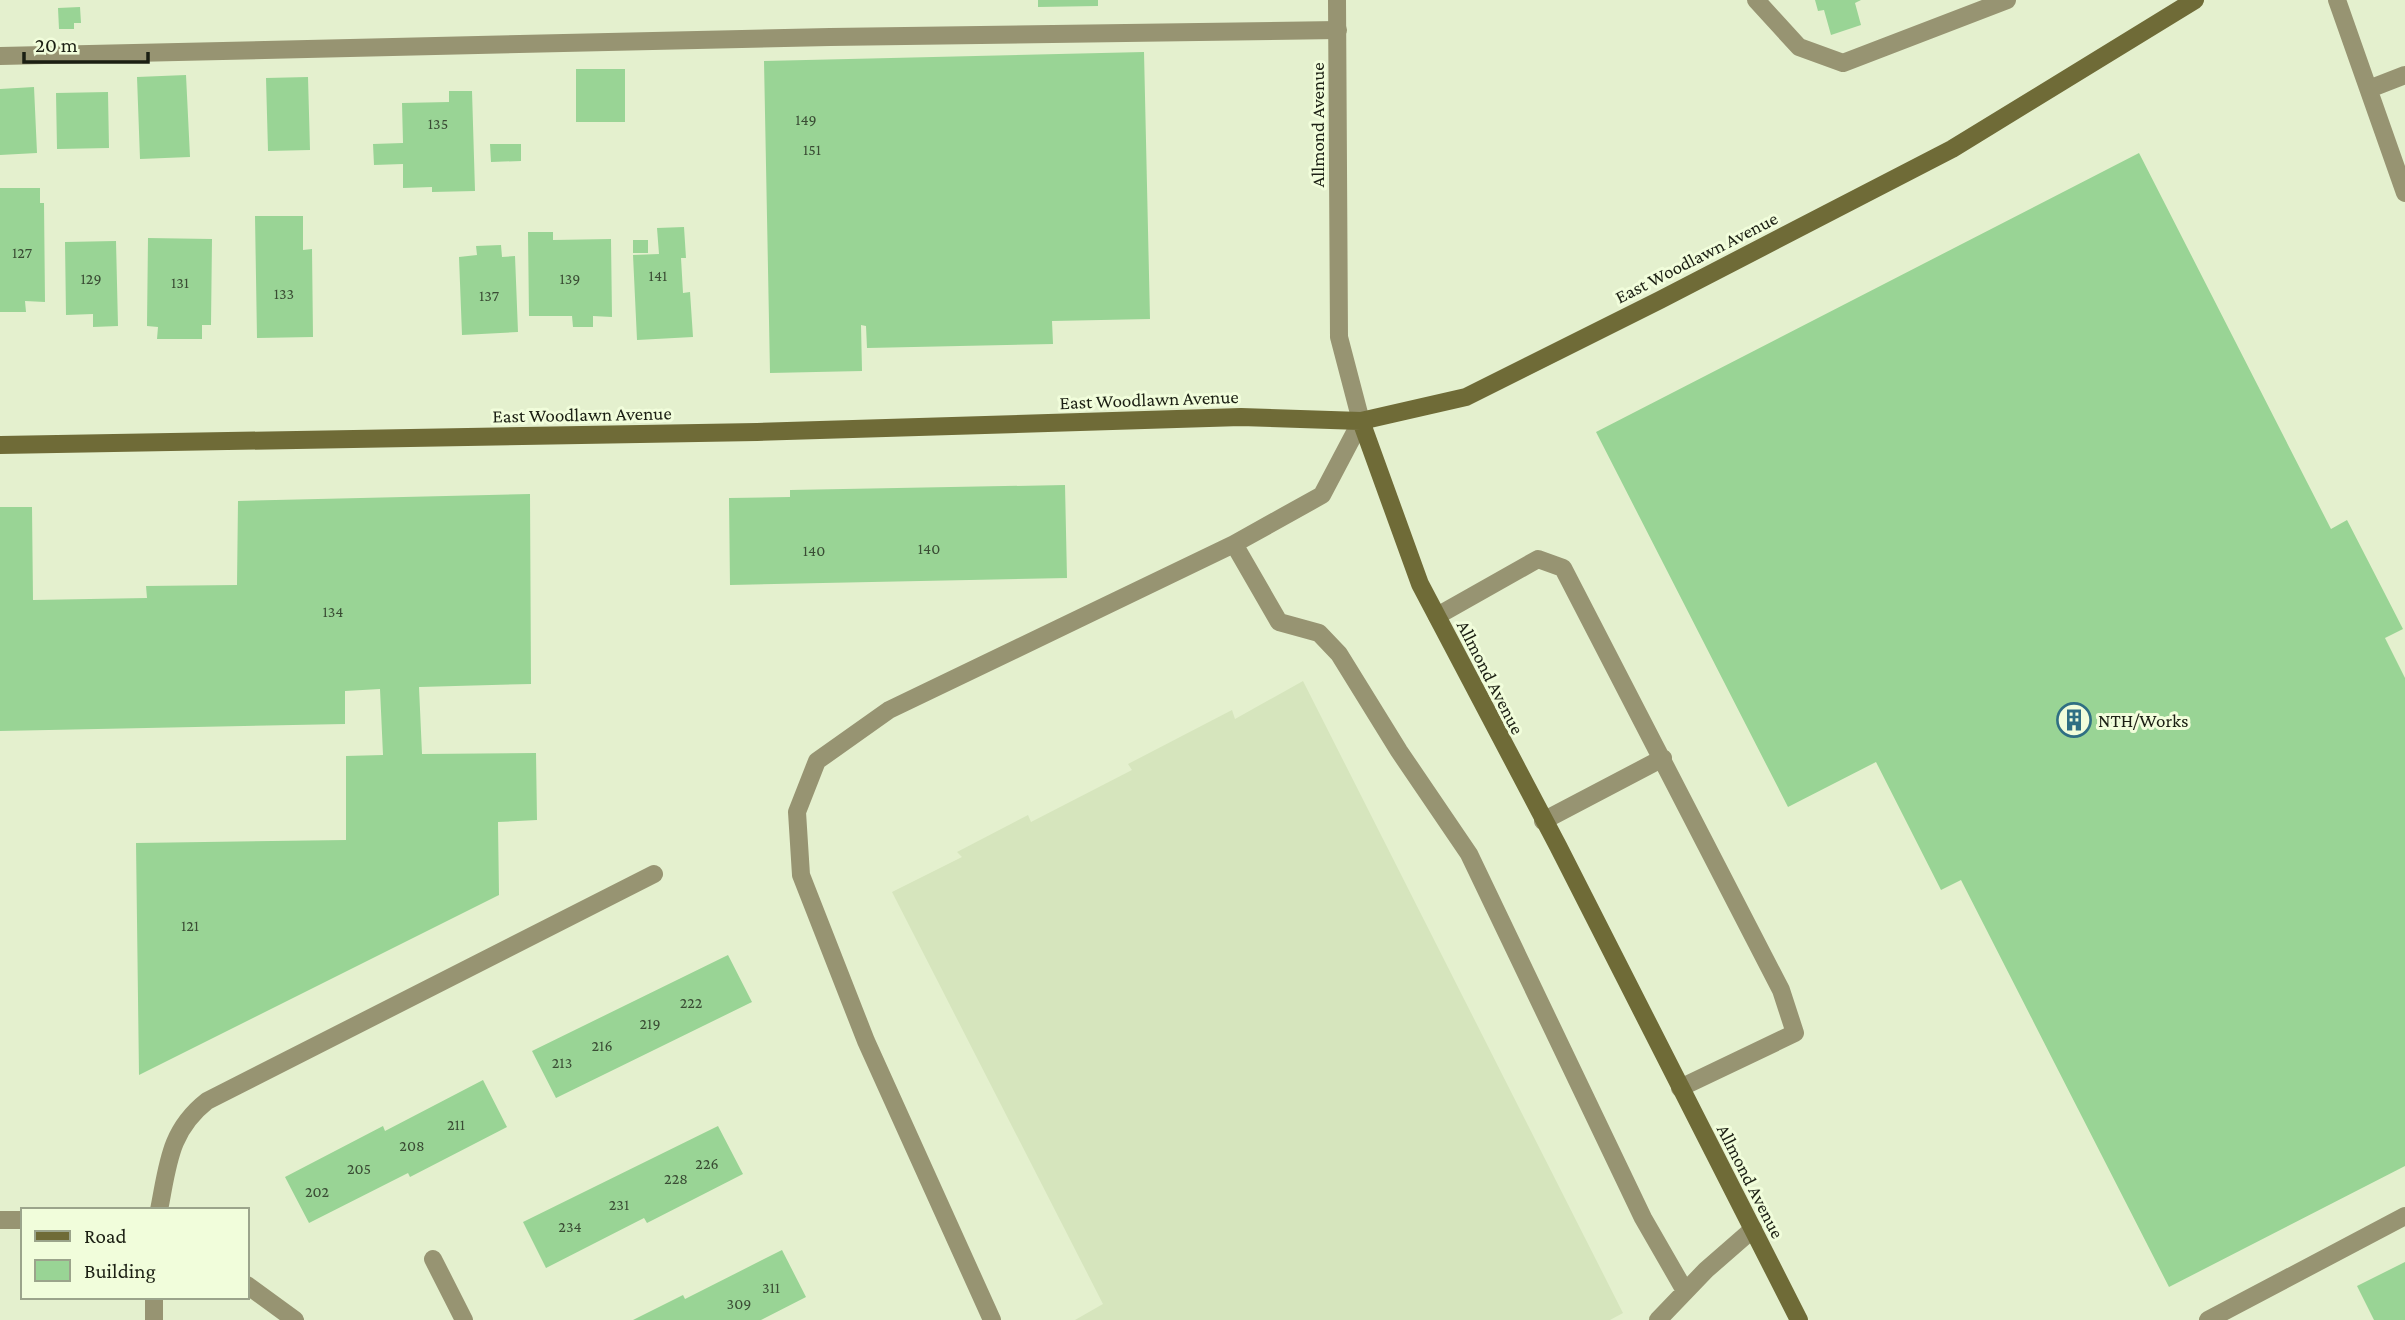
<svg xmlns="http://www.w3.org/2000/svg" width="2405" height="1320" font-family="'Crimson Pro',serif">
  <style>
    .built { fill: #d6e5bd }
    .building { fill: #99d495 }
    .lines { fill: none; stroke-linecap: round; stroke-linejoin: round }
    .lane { stroke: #979472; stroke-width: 18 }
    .street { stroke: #979472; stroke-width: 18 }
    .secondary { stroke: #6f6b37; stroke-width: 18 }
    .labels { text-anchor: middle; stroke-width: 6; stroke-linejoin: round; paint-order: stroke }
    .number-label { font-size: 16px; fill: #3a4c34 }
    .street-label { font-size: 19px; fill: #1b1f13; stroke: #f1fddb }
    .poi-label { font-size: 19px; fill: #1b1f13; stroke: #f1fddb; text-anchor: start }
  </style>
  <rect width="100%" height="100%" fill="#e4f0ce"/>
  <path class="built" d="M1303,681l320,632 -13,7h-535l28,-16 -211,-412 70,-35 -5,-5 71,-37 3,7 101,-52 -4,-6 104,-54 3,9z"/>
  <path class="building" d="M1038,0h60v6l-60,1z
    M1815,0h46l-6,3 6,22 -30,10 -7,-25 -6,1z
    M80,7l1,16h-7v6h-15l-1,-21z
    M1144,52l6,267 -98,2 1,23 -186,4 -1,-22 -5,-1 1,46 -92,2 -6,-312z
    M576,69h49v53h-49z
    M186,75l4,82 -50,2 -3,-82z
    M308,77l2,73 -42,1 -2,-73z
    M34,87l3,66 -37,2v-66z
    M449,91h23l3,100 -43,1v-5l-29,1v-24l-29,1 -1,-21 30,-1 -1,-40 47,-1z
    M108,92l1,56 -52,1 -1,-56z
    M490,144h31v17l-30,1z
    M2139,153l192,376 16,-9 56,109 -18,9 20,40v488l-236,121 -208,-407 -20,10 -65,-128 -88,45 -192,-375z
    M0,188h40v15h4l1,99 -20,-1 1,11h-26z
    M255,216h48v34l9,-1 1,88 -56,1z
    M684,227l2,31h-5l2,35 7,-1 3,45 -56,3 -4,-85 26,-1 -2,-26z
    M528,232h25v8l58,-1 1,78 -19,-1v11h-20l-1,-11h-43z
    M148,238l64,1 -1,86h-9v14h-45l1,-12 -11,-1z
    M633,240h15v13h-15z
    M116,241l2,85 -25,1v-13l-27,1 -1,-73z
    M501,245l1,12 13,-1 3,76 -56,3 -3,-78 18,-2 -1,-9z
    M1065,485l2,93 -337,7 -1,-87 61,-1v-7z
    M530,494l1,190 -112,3 3,67 114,-1 1,67 -39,2 1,73 -360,180 -3,-232 210,-3v-84l37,-1 -3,-66 -35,2v33l-345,7v-224h32l1,93 114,-2 -1,-12 91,-1 1,-84z
    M728,955l24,47 -196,96 -24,-47z
    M483,1080l24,47 -97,50 -2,-4 -99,50 -24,-46 98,-51 2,5z
    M718,1126l25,48 -96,49 -3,-5 -98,50 -23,-46z
    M782,1250l24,47 -45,23h-128l50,-25 2,4z
    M2405,1262v58h-31l-17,-34z"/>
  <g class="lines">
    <path class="lane" d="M1756,0l43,47 44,16 164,-63
      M2337,0l68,193
      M0,56l830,-19 508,-7
      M2369,89l36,-14
      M1234,544l45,78 40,11 20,21 60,97 70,103 174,364 42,73
      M1437,616l101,-57 25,9 218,422 14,43 -115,55
      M1543,821l120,-63
      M159,1210c9,-45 10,-79 48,-109l447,-227
      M433,1259l31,61
      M154,1297v23
      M992,1320l-126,-279 -65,-166 -4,-63 20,-51 72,-51 345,-166 88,-49 39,-74
      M1658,1320l48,-50 47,-41
      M2208,1320l197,-104"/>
    <path class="street" d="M1337,0l2,337 22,84
      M0,1220h23
      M247,1285l48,35"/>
    <path class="secondary" d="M1361,421l59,163 138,262 241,474
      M0,445l757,-13 484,-15 120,4 105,-24 194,-97 292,-151 243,-149"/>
  </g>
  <defs>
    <g id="building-ring" transform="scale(1.75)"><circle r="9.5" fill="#f1fddb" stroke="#2f6f83" stroke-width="1.5"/><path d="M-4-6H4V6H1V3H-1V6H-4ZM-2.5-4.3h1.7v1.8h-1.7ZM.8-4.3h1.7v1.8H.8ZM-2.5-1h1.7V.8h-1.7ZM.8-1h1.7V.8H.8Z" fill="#2f6f83"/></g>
  </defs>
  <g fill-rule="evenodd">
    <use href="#building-ring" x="2074" y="720"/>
  </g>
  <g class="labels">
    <g class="number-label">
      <text x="806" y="125">149</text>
      <text x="438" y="129">135</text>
      <text x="812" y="155">151</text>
      <text x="22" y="258">127</text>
      <text x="658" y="281">141</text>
      <text x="91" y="284">129</text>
      <text x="570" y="284">139</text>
      <text x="180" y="288">131</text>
      <text x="284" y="299">133</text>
      <text x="489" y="301">137</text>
      <text x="929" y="554">140</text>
      <text x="814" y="556">140</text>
      <text x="333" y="617">134</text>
      <text x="190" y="931">121</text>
      <text x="691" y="1008">222</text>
      <text x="650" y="1029">219</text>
      <text x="602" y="1051">216</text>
      <text x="562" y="1068">213</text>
      <text x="456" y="1130">211</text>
      <text x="412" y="1151">208</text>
      <text x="707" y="1169">226</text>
      <text x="359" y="1174">205</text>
      <text x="676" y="1184">228</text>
      <text x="317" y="1197">202</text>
      <text x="619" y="1210">231</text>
      <text x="570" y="1232">234</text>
      <text x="771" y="1293">311</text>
      <text x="739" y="1309">309</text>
    </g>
    <g class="street-label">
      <text transform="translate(1317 125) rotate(-90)" y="7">Allmond Avenue</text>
      <text transform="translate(1696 257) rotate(-27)" y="7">East Woodlawn Avenue</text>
      <text transform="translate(1149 399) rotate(-2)" y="7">East Woodlawn Avenue</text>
      <text transform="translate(582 414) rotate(-1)" y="7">East Woodlawn Avenue</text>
      <text transform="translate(1491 677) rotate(63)" y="7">Allmond Avenue</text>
      <text transform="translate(1751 1181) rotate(63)" y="7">Allmond Avenue</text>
    </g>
    <g class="poi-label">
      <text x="2098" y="727">NTH/Works</text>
    </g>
  </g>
  <rect x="21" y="1208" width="228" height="91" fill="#f1fddb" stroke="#9ba48b" stroke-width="2"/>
  <rect x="35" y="1231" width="35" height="10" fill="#6f6b37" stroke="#9ba48b" stroke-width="2"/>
  <text x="84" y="1243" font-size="21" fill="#1b1f13">Road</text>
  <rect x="35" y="1260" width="35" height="21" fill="#99d495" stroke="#9ba48b" stroke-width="2"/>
  <text x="84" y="1278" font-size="21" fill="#1b1f13">Building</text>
  <path d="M24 52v10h124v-10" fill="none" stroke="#1b1f13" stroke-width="3.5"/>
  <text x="35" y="52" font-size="21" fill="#1b1f13" stroke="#f1fddb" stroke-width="5" paint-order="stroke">20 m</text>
</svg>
